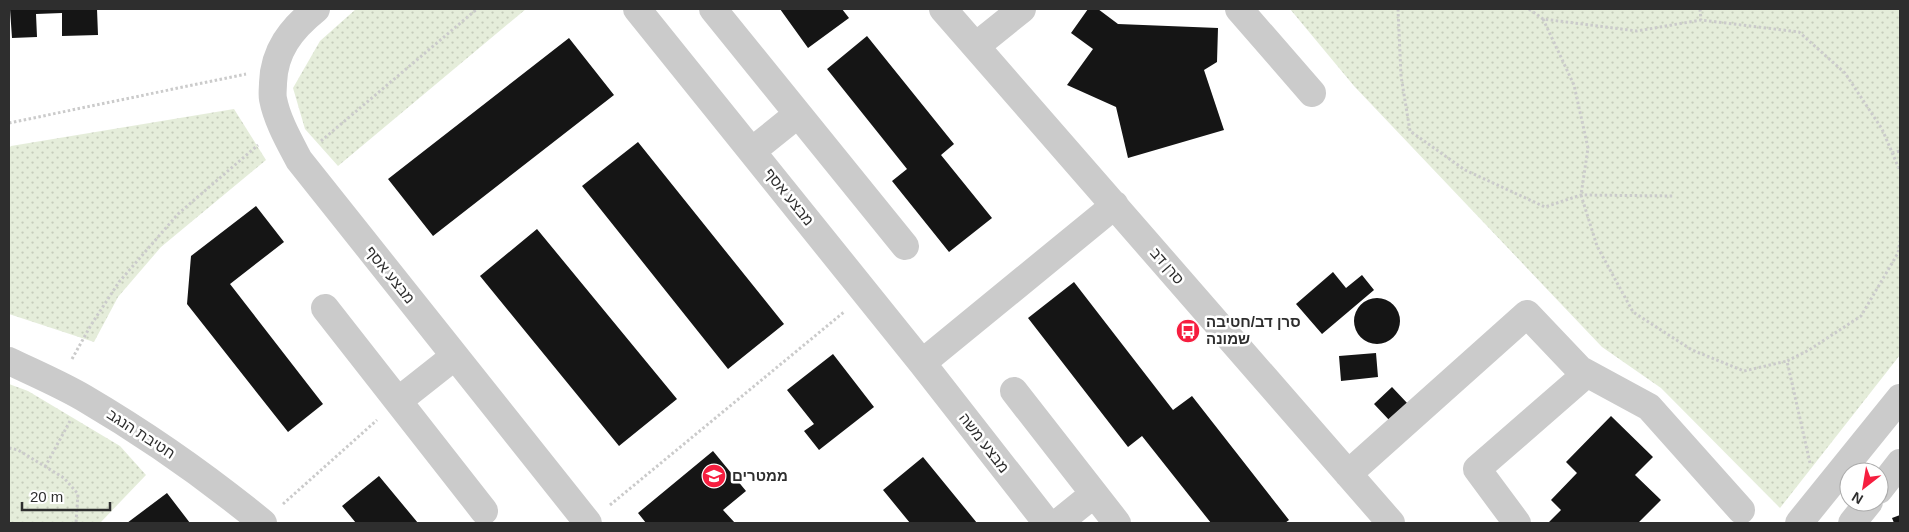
<svg xmlns="http://www.w3.org/2000/svg" width="1909" height="532" font-family="Helvetica,'Noto Sans Hebrew',sans-serif">
  <style>
    .grass { fill: url(#grass-dots) }
    .building { fill: #151515 }
    .lines { fill: none; stroke-linecap: round; stroke-linejoin: round }
    .path { stroke: #cbcbcb; stroke-width: 3; stroke-dasharray: 2.5 2.5; stroke-linecap: butt }
    .minor { stroke: #cbcbcb; stroke-width: 28 }
    .labels { text-anchor: middle; stroke-width: 5; stroke-linejoin: round; paint-order: stroke }
    .street-label { font-size: 15px; fill: #2e2e2e; stroke: #fff }
    .poi-label { font-size: 15px; font-weight: bold; fill: #2e2e2e; stroke: #fff; text-anchor: start }
  </style>
  <defs>
    <pattern id="grass-dots" width="8" height="8" patternUnits="userSpaceOnUse" patternTransform="scale(1.25)"><rect width="8" height="8" fill="#e5edda"/><path d="M2 2h.1M6 6h.1" fill="none" stroke="#c5ccbb" stroke-width="1.8" stroke-linecap="round"/></pattern>
  </defs>
  <rect width="100%" height="100%" fill="#fff"/>
  <path class="grass" d="M356,9h170l-188,157 -33,-37 -12,-41 27,-47z
    M1290,9h610v346l-120,153 -119,-120 -59,-41 -248,-261z
    M234,109l32,51 -105,87 -43,50 -24,45 -85,-28v-166l2,-2z
    M9,384l19,7 92,55 26,29 -46,48h-91z"/>
  <path class="building" d="M10,9h87l1,26 -36,1v-23l-26,1 1,23 -25,1z
    M780,9h62l7,9 -41,30z
    M1088,9h10l20,15 100,4 -1,34 -13,8 20,60 -96,28 -12,-51 -49,-22 26,-36 -22,-16z
    M867,36l87,108 -13,11 51,63 -43,34 -57,-71 15,-12 -80,-100z
    M569,38l45,57 -181,141 -45,-57z
    M638,142l146,182 -56,45 -146,-183z
    M256,206l28,36 -54,42 93,120 -35,28 -101,-128 4,-48z
    M537,229l140,170 -58,47 -139,-170z
    M1333,272l13,16 16,-13 12,15 -52,44 -26,-30z
    M1074,282l99,128 19,-14 97,124 -4,3h-74l-69,-87 -14,11 -100,-129z
    M1354 321a23 23 0 1 1 46 0a23 23 0 1 1-46 0Z
    M1376,353l2,24 -37,4 -2,-25z
    M833,354l41,53 -55,43 -15,-19 10,-7 -27,-34z
    M1392,387l16,17 -18,17 -16,-17z
    M1611,416l42,41 -18,18 26,25 -23,23h-90l13,-13 -10,-10 26,-27 -11,-11z
    M713,451l33,40 -23,19 12,13h-89l-8,-10z
    M923,457l54,66h-67l-27,-33z
    M379,476l39,47h-62l-14,-17z
    M167,493l23,30h-63z
    M1900,515v8h-6l-2,-5z"/>
  <g class="lines">
    <path class="path" d="M1398,9l3,67 9,55 55,39 80,37 36,-12 93,1
      M1529,9l14,10 94,12 64,-11 98,12 46,41 37,56 18,42
      M1700,9l1,11
      M1543,19l31,66 14,63 -7,47 16,51 36,66 59,38 52,21 43,-10
      M9,123l237,-49
      M321,141l156,-132
      M1892,153l8,-2
      M72,359l19,-34 28,-43 59,-68 80,-69
      M9,448l9,2 46,28 14,16 -2,29
      M1810,463l-23,-102 22,-11 52,-34 37,-63 2,-12
      M45,467l25,-46
      M283,504l94,-84
      M610,505l234,-193"/>
    <path class="minor" d="M316,9c-25,20 -42,42 -43,74 0,5 -1,11 0,16 4,21 16,42 26,61l289,363
      M637,9l285,354 125,160
      M713,9l192,237
      M943,9l448,514
      M1239,9l73,84
      M976,46l46,-37
      M752,151l46,-37
      M325,308l159,203
      M9,361c25,12 51,23 75,37 63,37 123,79 179,125
      M922,363l193,-158
      M1579,369l70,38 92,103
      M1014,391l103,132
      M398,401l57,-45
      M1348,474l179,-160 58,61 -108,94 40,54
      M1879,490l21,-27
      M1058,523l36,-29
      M1799,523l101,-125
      M1852,523l17,-21"/>
  </g>
  <defs>
    <g id="bus-disc" transform="scale(1.25)"><circle r="9.5" fill="#f61e3f" stroke="#fff"/><path d="M-5-6H5V4H4V6H2V4H-2V6H-4V4H-5ZM-3.5-4V0h7V-4ZM-3.5 1.2v1.5H-2V1.2ZM2 1.2v1.5H3.5V1.2Z" fill="#fff"/></g>
    <g id="school-disc" transform="scale(1.25)"><circle r="9.5" fill="#f61e3f" stroke="#fff"/><path d="M0-5L7-2L0 1L-7-2ZM-4 1L0 2.5L4 1V4Q0 6-4 4Z" fill="#fff"/></g>
  </defs>
  <g fill-rule="evenodd">
    <use href="#bus-disc" x="1188" y="331"/>
    <use href="#school-disc" x="714" y="476"/>
  </g>
  <g class="labels">
    <g class="street-label">
      <text transform="translate(789 197) rotate(51)" y="5">מבצע אסף</text>
      <text transform="translate(1167 266) rotate(49)" y="5">סרן דב</text>
      <text transform="translate(390 275) rotate(51)" y="5">מבצע אסף</text>
      <text transform="translate(141 434) rotate(33)" y="5">חטיבת הנגב</text>
      <text transform="translate(984 443) rotate(52)" y="5">מבצע משה</text>
    </g>
    <g class="poi-label">
      <text x="1206" y="327">סרן דב/חטיבה<tspan x="1206" dy="17">שמונה</tspan></text>
      <text x="732" y="481">ממטרים</text>
    </g>
  </g>
  <rect width="1909" height="532" fill="none" stroke="#2e2e2e" stroke-width="20"/>
  <g transform="translate(1864 487) rotate(211)"><circle r="24" fill="#ffffff" stroke="#ababab"/>
  <path d="M0-4L9 19L0 12L-9 19Z" fill="#f61e3f"/>
  <text y="-8" font-size="14" font-weight="bold" text-anchor="middle" fill="#2e2e2e">N</text>
  </g>
  <path d="M22 502v8h88v-8" fill="none" stroke="#2e2e2e" stroke-width="2.5"/>
  <text x="30" y="502" font-size="15" fill="#2e2e2e" stroke="#ffffff" stroke-width="4" paint-order="stroke">20 m</text>
</svg>
